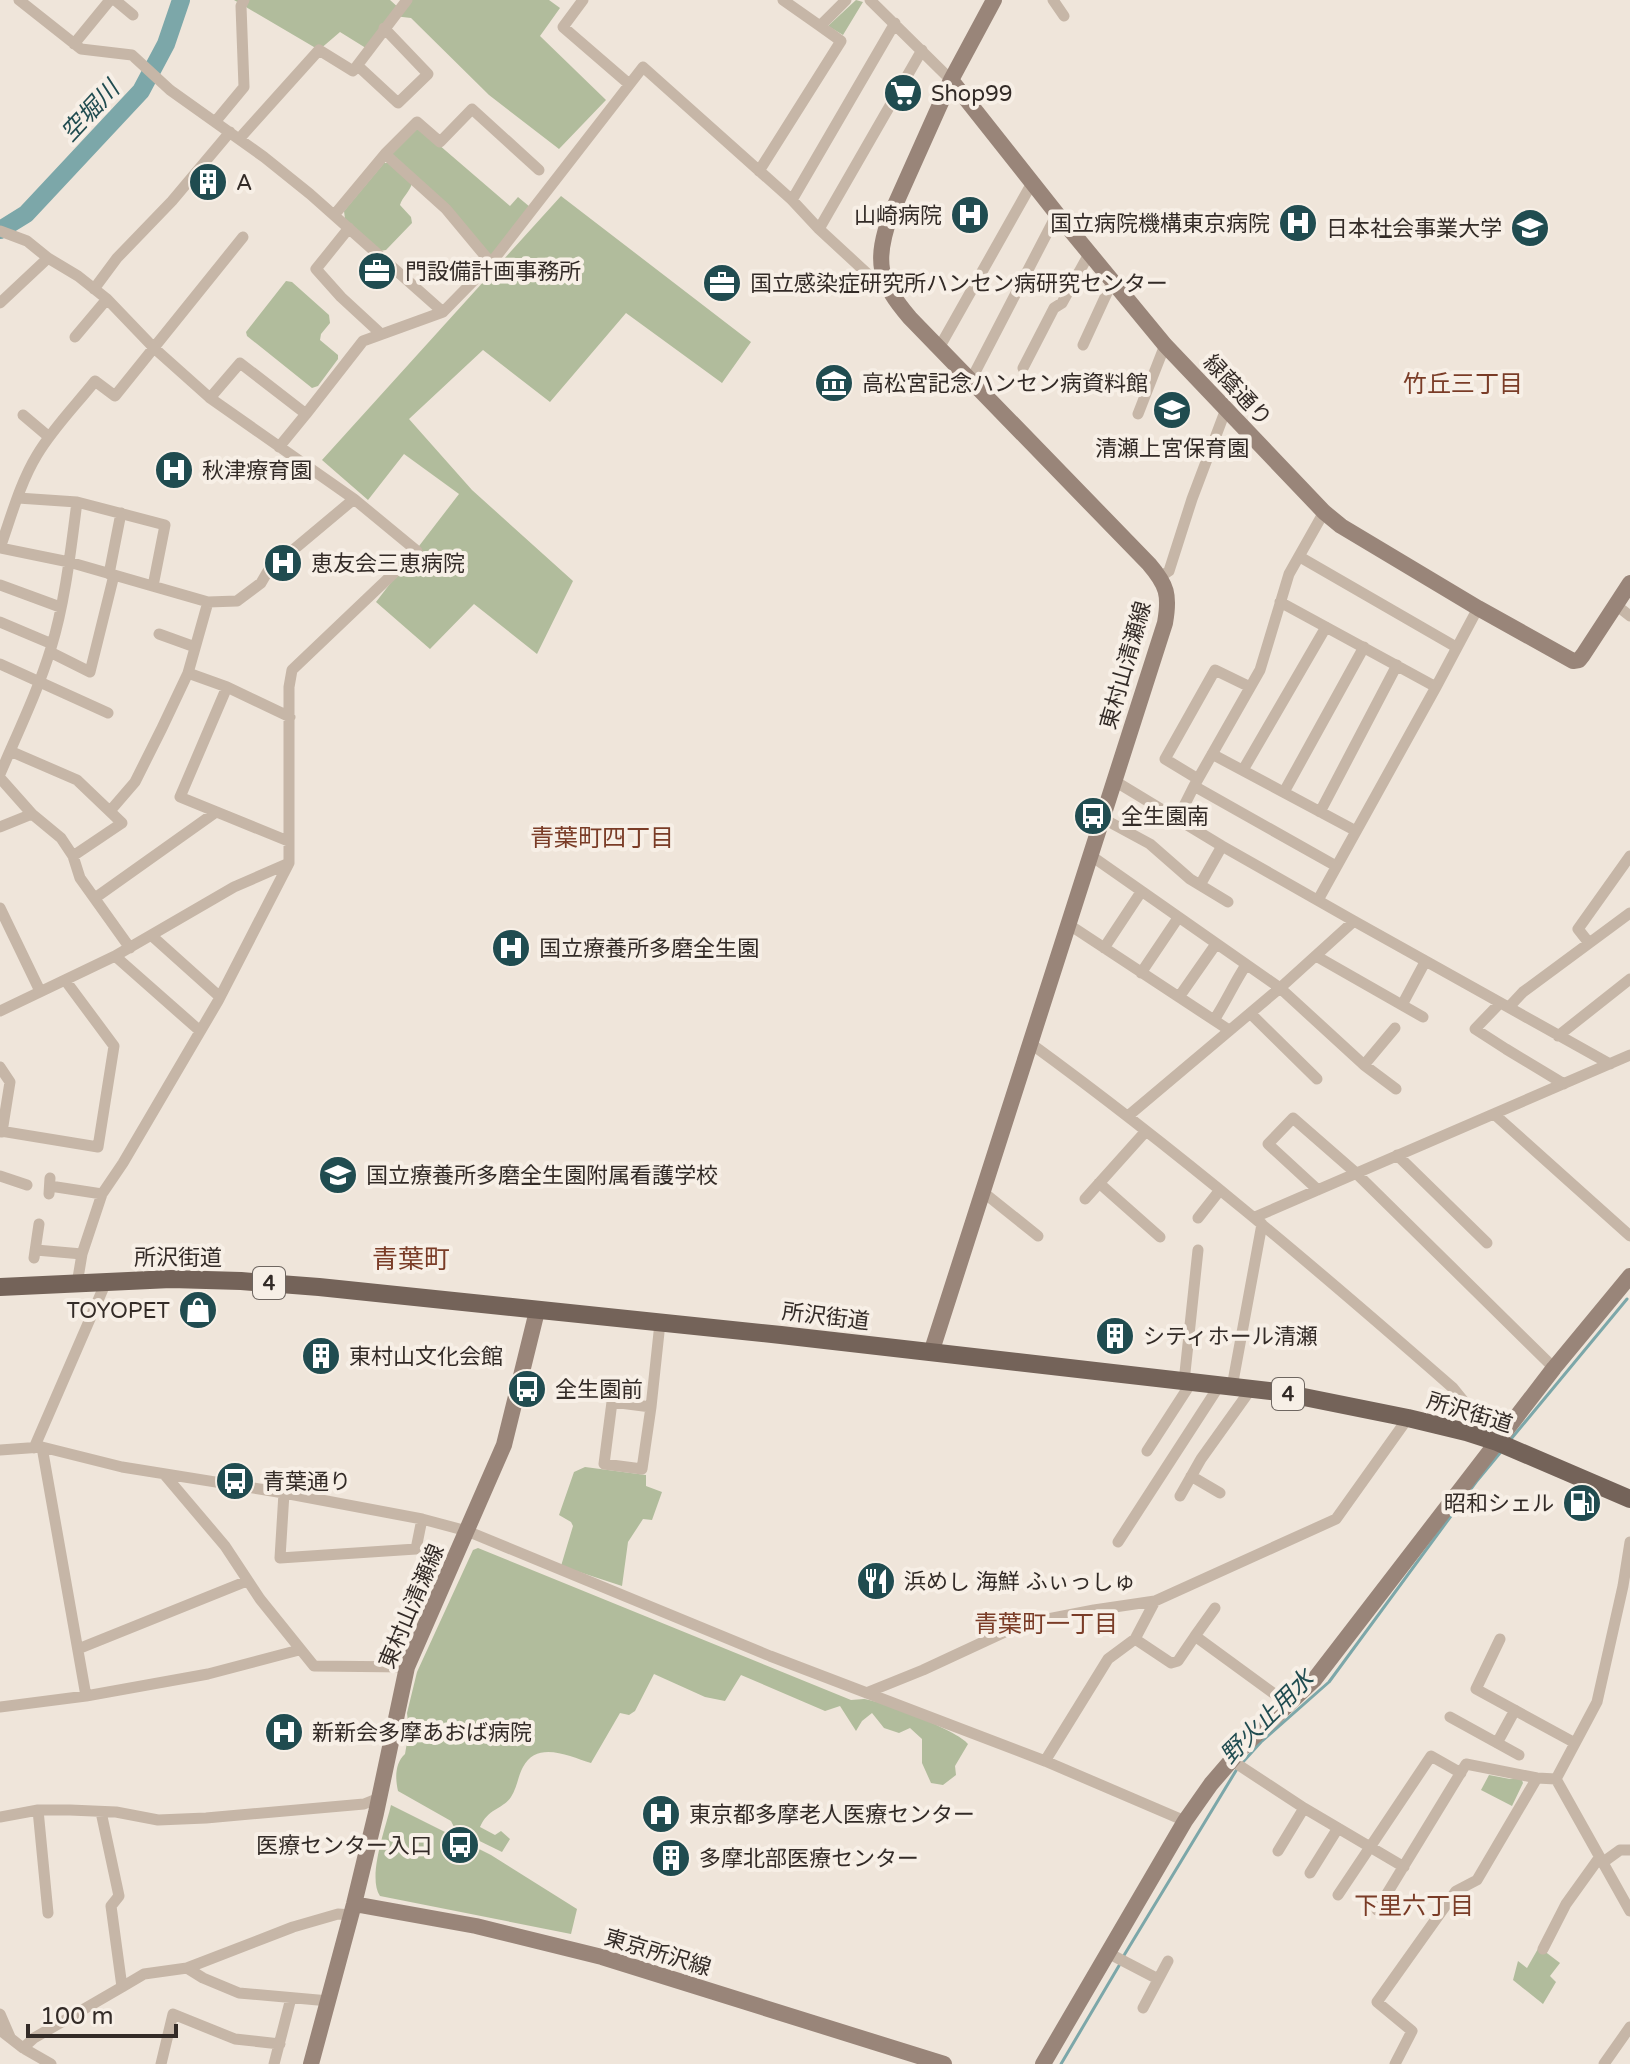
<svg xmlns="http://www.w3.org/2000/svg" width="1630" height="2064" font-family="'Varela Round','Noto Sans JP',sans-serif">
  <style>
    .green { fill: #b1bc9c }
    .lines { fill: none; stroke-linecap: round; stroke-linejoin: round }
    .stream { stroke: #7ca7a9; stroke-width: 3 }
    .river { stroke: #7ca7a9; stroke-width: 18 }
    .street { stroke: #c6b6a7; stroke-width: 11 }
    .secondary { stroke: #998579; stroke-width: 16 }
    .primary { stroke: #746359; stroke-width: 18 }
    .labels { text-anchor: middle; stroke-width: 8; stroke-linejoin: round; paint-order: stroke }
    .shield { fill: #f7efe6; stroke: #6e6660; stroke-width: 2 }
    .shield-label { font-size: 20px; font-weight: bold; fill: #332b27 }
    .poi-label { font-size: 22px; fill: #332b27; stroke: #f7efe6; text-anchor: start }
    .street-label { font-size: 22px; fill: #332b27; stroke: #f7efe6 }
    .water-label { font-size: 24px; font-style: italic; fill: #204c50; stroke: #f7efe6 }
    .neighbourhood-label { font-size: 24px; fill: #7a3c27; stroke: #f7efe6 }
    .quarter-label { font-size: 26px; fill: #7a3c27; stroke: #f7efe6 }
  </style>
  <rect width="100%" height="100%" fill="#efe5da"/>
  <path class="green" d="M234,0h156l10,9 7,-9h142l11,8 -20,28 66,64 -47,49 -70,-54 -78,-77 -17,-2 -25,34 -29,-18 -21,18z
    M856,0l7,2 -20,33 -15,-9z
    M417,126l93,80 8,-9 12,10 -42,52 -99,-104z
    M384,163h6l22,20c-2,9 -10,14 -12,22l11,12 1,6 -26,27 -6,1 -35,-32 -1,-8z
    M561,196l190,146 -29,41 -96,-70 -76,89 -67,-52 -74,69 63,71 101,91 -36,73 -63,-50 -44,45 -54,-47 83,-108 -55,-40 -36,46 -46,-40z
    M286,281l6,1 37,33 1,8 -9,11 -1,6 18,15v4l-20,27 -6,2 -65,-52 -1,-4z
    M585,1467l61,8v11l16,6 -10,28 -9,-1 -15,23 -6,44 -61,-20 12,-40 -2,-4 -12,-7 15,-43z
    M478,1548l373,152c4,0 9,-1 13,-1 17,2 95,32 104,45l-13,22 1,9 -13,10 -12,-2 -9,-20v-24l-12,-11 -11,5 -15,-5 -12,-15 -10,8 -6,10 -16,-25 -15,5 -84,-36 -16,26 -20,-4 -51,-23 -19,37 -6,4 -9,-2 -29,50c-22,-7 -54,-23 -68,4 -5,9 -6,21 -12,30 -8,12 -23,11 -31,30l15,8 6,-4 9,8 -8,13 -47,-23 -4,-8 -53,-30c-3,-13 -3,-28 7,-37l4,-23 -2,-18 10,-41 56,-122z
    M1489,1775l21,4 11,-2 2,6 -11,23 -31,-16z
    M391,1805l100,50 86,54 -6,25 -191,-38c-13,-19 6,-69 11,-91z
    M1539,1947l21,16 -10,13 6,6 -13,22 -30,-24 5,-19 9,7z"/>
  <g class="lines">
    <path class="stream" d="M1511,1439l116,-140
      M1242,1763l19,-21 68,-60 147,-200 24,-29
      M1123,1957l114,-188
      M1061,2064l59,-100"/>
    <path class="river" d="M0,230l26,-16 115,-123 25,-47 15,-44"/>
    <path class="street" d="M19,0l62,49 51,6 38,35 94,67 46,37 133,118
      M115,0l18,15
      M583,0l-20,27 66,57
      M783,0l37,26 26,-26
      M870,0l81,80
      M1053,0l11,16
      M74,44l36,-44
      M358,66l40,37 30,-29 -44,-46
      M215,122l29,-35 -3,-81 3,-6
      M239,139l80,-89 34,21 54,-71
      M385,154l61,55 45,54
      M759,171l82,-130 -21,-15
      M792,200l103,-177
      M335,214l50,-60 32,-32 23,20 32,-33 67,61
      M349,228l-33,41 25,28 39,36
      M819,229l103,-179
      M0,231l27,10 21,17 30,18 29,23 47,49 56,50 144,101 63,52 -125,119 -3,17v176l-71,138 -95,162 -21,31 -20,60 -5,30
      M94,289l23,-31 55,-57 58,-69
      M0,303l48,-45
      M75,337l32,-38
      M1083,345l29,-63
      M939,348l93,-165
      M1023,368l31,-60 8,-5 27,-49
      M971,380l86,-166
      M210,398l30,-35 66,51 -27,33
      M306,414l57,-73 80,-29 48,-49 152,-196 149,133 27,29 52,48h12
      M1138,414l27,-69
      M23,415l26,22
      M18,498l59,4 88,23 -12,61
      M0,548c11,-31 20,-65 37,-93 16,-27 39,-50 58,-74l20,15 128,-159
      M0,548l69,14 139,40 29,-1 24,-18 7,-12 86,-72
      M1300,557l156,90
      M109,574l12,-61
      M1160,577l9,-6 23,-72 34,-90
      M0,585l60,22
      M1280,602l156,85
      M1616,605l14,11
      M0,622l52,22
      M159,634l36,13
      M50,652l40,20 24,-97
      M0,664l108,49
      M188,673l39,14 63,30
      M227,687l-47,110 108,44
      M10,751l67,29 45,43 -49,33
      M1212,754l144,77
      M1243,770l83,-143
      M0,774c18,-42 38,-83 51,-126 14,-45 20,-100 26,-146
      M0,778l32,36 29,24 12,18 7,22 50,70
      M1198,779l-33,-20 50,-89 35,17
      M1113,780l109,66 132,75 256,143
      M1194,786l142,80
      M1284,792l80,-145
      M110,811l25,-29 27,-54 26,-55 20,-71
      M1320,812l77,-147
      M1102,818l48,26 40,35 38,23
      M1178,818l16,-32 66,-116 29,-96 35,-62
      M0,827l32,-13
      M1090,855l190,133 84,77 32,24
      M1200,885l22,-39
      M95,898l121,-86
      M1318,900l118,-213 42,-79
      M0,908l40,83
      M1068,924l161,106
      M152,936l68,61
      M1589,943l-11,-14 52,-73
      M1104,948l37,-56
      M115,956l85,75
      M1316,956l107,61
      M1141,973l37,-55
      M1179,997l37,-53
      M1500,1003l-25,26 31,20 58,35
      M1402,1005l23,-43
      M1509,1007l14,-15 107,-79
      M0,1011l115,-55 119,-69 55,-24
      M1250,1013l67,66
      M1214,1020c12,-18 20,-37 32,-55
      M1558,1036l72,-57
      M1030,1043c147,107 286,225 423,345l21,26 -8,18
      M1364,1065l31,-37
      M0,1067l10,15 -8,50
      M1494,1114l136,122
      M1128,1116l152,-128 74,-67
      M0,1131l98,16 16,-101 -49,-66
      M1397,1155l90,88
      M0,1176l27,9
      M1099,1183l61,54
      M50,1186l52,8
      M1318,1190l-50,-46 25,-26 63,55 198,195
      M983,1192l55,44
      M49,1194l1,-16
      M1085,1199l61,-68
      M1255,1217l375,-162
      M1198,1218l22,-28
      M36,1250l46,4
      M34,1258l5,-34
      M1184,1382l14,-132
      M1232,1387l30,-163
      M651,1407l-9,62 -38,-5 8,-62 39,5 9,-84
      M42,1447l44,249
      M34,1448l72,-166
      M0,1450l42,-3 80,20 162,26 138,26 45,12 303,125 275,105 140,60
      M1147,1451l44,-68
      M164,1474l61,72 35,53 54,67 93,1
      M1191,1476l29,17
      M284,1493l-4,65 136,-9 6,-30
      M1180,1496l21,-37 50,-70
      M1118,1542l101,-156
      M1630,1542l-7,44 -26,116 -41,77 74,132
      M1195,1636l20,-28
      M1135,1639l36,24 7,-2 17,-25 93,68
      M1500,1639l-24,50 99,54
      M78,1649l169,-68
      M866,1693l57,-23 99,-46 72,-14 61,-9 181,-82 72,-101
      M0,1707l86,-11 122,-22 91,-24
      M1450,1717l69,38
      M1497,1743l18,-33
      M1231,1760l73,48 100,59
      M1045,1761l63,-102 27,-20 20,-38
      M38,1810l10,103
      M101,1812l18,84 -8,10 11,81 22,-13 43,-6 106,-41 45,-13 14,1
      M0,1817l38,-7h32l46,2 42,8 48,-2 158,-14 15,-6
      M1278,1851l26,-43
      M1602,1863l18,-13h10
      M1310,1873l28,-45
      M1338,1895l93,-139 30,17
      M1377,1910l89,-146 71,14 19,1
      M1543,1949l23,-45 33,-46
      M1108,1953l50,26
      M187,1968l16,10 36,15 90,8
      M1143,2008l25,-47
      M0,2014l10,23
      M0,2030l23,18 28,16
      M23,2048l11,-10 88,-51
      M161,2064l12,-50 62,25 45,5
      M274,2064l17,-66
      M1395,2064l17,-33 -35,-29 79,-111 21,-11 60,-102
      M1604,2064l26,-37"/>
    <path class="secondary" d="M951,80l106,134 108,131 159,167 17,14 137,82 95,53 6,-1 4,-5 47,-72
      M931,1353l234,-730c5,-28 2,-38 -16,-59l-239,-246c-32,-37 -36,-57 -19,-104l60,-134 43,-80
      M354,1904l122,22 126,31 342,107
      M311,2064l43,-160 22,-91 31,-146 97,-222 33,-134
      M1043,2064l142,-243 26,-37 31,-36 72,-68 240,-312 76,-92"/>
    <path class="primary" d="M0,1287l171,-8 70,2 78,6 462,48 498,57 129,26 58,14 31,10 133,57"/>
  </g>
  <defs>
    <g id="supermarket-disc" transform="scale(2)"><circle r="9.5" fill="#204c50" stroke="#f7efe6"/><path d="M-6-5.5h2.5l.6 2H6L4.5 2H-2.5L-4.4-4H-6ZM-1.5 3.2a1.3 1.3 0 1 0 .1 0ZM3 3.2a1.3 1.3 0 1 0 .1 0Z" fill="#fff"/></g>
    <g id="building-disc" transform="scale(2)"><circle r="9.5" fill="#204c50" stroke="#f7efe6"/><path d="M-4-6H4V6H1V3H-1V6H-4ZM-2.5-4.3h1.7v1.8h-1.7ZM.8-4.3h1.7v1.8H.8ZM-2.5-1h1.7V.8h-1.7ZM.8-1h1.7V.8H.8Z" fill="#fff"/></g>
    <g id="hospital-disc" transform="scale(2)"><circle r="9.5" fill="#204c50" stroke="#f7efe6"/><path d="M-5-5h3v3.5h4V-5h3V5h-3V1.5h-4V5h-3Z" fill="#fff"/></g>
    <g id="university-disc" transform="scale(2)"><circle r="9.5" fill="#204c50" stroke="#f7efe6"/><path d="M0-5L7-2L0 1L-7-2ZM-4 1L0 2.5L4 1V4Q0 6-4 4Z" fill="#fff"/></g>
    <g id="office-disc" transform="scale(2)"><circle r="9.5" fill="#204c50" stroke="#f7efe6"/><path d="M-6-3h4V-5.5h4V-3h4V5H-6ZM-1-4.5V-3h2v-1.5ZM-6 0V1H6V0Z" fill="#fff"/></g>
    <g id="museum-disc" transform="scale(2)"><circle r="9.5" fill="#204c50" stroke="#f7efe6"/><path d="M0-6L6-3V-2H-6V-3ZM-5-1h2V3h-2ZM-1-1h2V3h-2ZM3-1h2V3H3ZM-6 4H6V6H-6Z" fill="#fff"/></g>
    <g id="school-disc" transform="scale(2)"><circle r="9.5" fill="#204c50" stroke="#f7efe6"/><path d="M0-5L7-2L0 1L-7-2ZM-4 1L0 2.5L4 1V4Q0 6-4 4Z" fill="#fff"/></g>
    <g id="bus-disc" transform="scale(2)"><circle r="9.5" fill="#204c50" stroke="#f7efe6"/><path d="M-5-6H5V4H4V6H2V4H-2V6H-4V4H-5ZM-3.5-4V0h7V-4ZM-3.5 1.2v1.5H-2V1.2ZM2 1.2v1.5H3.5V1.2Z" fill="#fff"/></g>
    <g id="shop-disc" transform="scale(2)"><circle r="9.5" fill="#204c50" stroke="#f7efe6"/><path d="M-5-2.5h2.3a2.7 3.5 0 0 1 5.4 0H5L5.5 6h-11ZM-1.5-2.5h3a1.5 2.3 0 0 0-3 0Z" fill="#fff"/></g>
    <g id="fuel-disc" transform="scale(2)"><circle r="9.5" fill="#204c50" stroke="#f7efe6"/><path d="M-5.5-6h7V0h2V4h1.3V-2.5L3-4.5l.8-.8L6-3V5H2.5V1h-1V6h-7ZM-4.2-4.7v3.2H.2V-4.7Z" fill="#fff"/></g>
    <g id="restaurant-disc" transform="scale(2)"><circle r="9.5" fill="#204c50" stroke="#f7efe6"/><path d="M-5-6h1v4h1v-4h1v4h1v-4h1v5L-1.5 .5V6h-2V.5L-5-1ZM5-6V6H3V1.5H1.5Q1.5-4 5-6Z" fill="#fff"/></g>
  </defs>
  <g fill-rule="evenodd">
    <use href="#supermarket-disc" x="903" y="93"/>
    <use href="#building-disc" x="208" y="182"/>
    <use href="#hospital-disc" x="970" y="215"/>
    <use href="#hospital-disc" x="1298" y="223"/>
    <use href="#university-disc" x="1530" y="228"/>
    <use href="#office-disc" x="377" y="271"/>
    <use href="#office-disc" x="722" y="283"/>
    <use href="#museum-disc" x="834" y="383"/>
    <use href="#school-disc" x="1172" y="410"/>
    <use href="#hospital-disc" x="174" y="470"/>
    <use href="#hospital-disc" x="283" y="563"/>
    <use href="#bus-disc" x="1093" y="816"/>
    <use href="#hospital-disc" x="511" y="948"/>
    <use href="#university-disc" x="338" y="1175"/>
    <use href="#shop-disc" x="198" y="1310"/>
    <use href="#building-disc" x="1115" y="1336"/>
    <use href="#building-disc" x="321" y="1356"/>
    <use href="#bus-disc" x="527" y="1389"/>
    <use href="#bus-disc" x="235" y="1481"/>
    <use href="#fuel-disc" x="1582" y="1503"/>
    <use href="#restaurant-disc" x="876" y="1581"/>
    <use href="#hospital-disc" x="284" y="1732"/>
    <use href="#hospital-disc" x="661" y="1814"/>
    <use href="#bus-disc" x="460" y="1845"/>
    <use href="#building-disc" x="671" y="1858"/>
  </g>
  <g class="labels">
    <g class="shield">
      <rect x="253" y="1267" width="32" height="32" rx="6"/>
      <rect x="1272" y="1378" width="32" height="32" rx="6"/>
    </g>
    <g class="shield-label">
      <text x="269" y="1290">4</text>
      <text x="1288" y="1401">4</text>
    </g>
    <g class="poi-label">
      <text x="931" y="101">Shop99</text>
      <text x="236" y="190">A</text>
      <text x="942" y="223" text-anchor="end">山崎病院</text>
      <text x="1270" y="231" text-anchor="end">国立病院機構東京病院</text>
      <text x="1502" y="236" text-anchor="end">日本社会事業大学</text>
      <text x="405" y="279">門設備計画事務所</text>
      <text x="750" y="291">国立感染症研究所ハンセン病研究センター</text>
      <text x="862" y="391">高松宮記念ハンセン病資料館</text>
      <text x="1172" y="456" text-anchor="middle">清瀬上宮保育園</text>
      <text x="202" y="478">秋津療育園</text>
      <text x="311" y="571">恵友会三恵病院</text>
      <text x="1121" y="824">全生園南</text>
      <text x="539" y="956">国立療養所多磨全生園</text>
      <text x="366" y="1183">国立療養所多磨全生園附属看護学校</text>
      <text x="170" y="1318" text-anchor="end">TOYOPET</text>
      <text x="1143" y="1344">シティホール清瀬</text>
      <text x="349" y="1364">東村山文化会館</text>
      <text x="555" y="1397">全生園前</text>
      <text x="263" y="1489">青葉通り</text>
      <text x="1554" y="1511" text-anchor="end">昭和シェル</text>
      <text x="904" y="1589">浜めし 海鮮 ふぃっしゅ</text>
      <text x="312" y="1740">新新会多摩あおば病院</text>
      <text x="689" y="1822">東京都多摩老人医療センター</text>
      <text x="432" y="1853" text-anchor="end">医療センター入口</text>
      <text x="699" y="1866">多摩北部医療センター</text>
    </g>
    <g class="street-label">
      <text transform="translate(1238 390) rotate(47)" y="8">緑蔭通り</text>
      <text transform="translate(1125 665) rotate(-74)" y="8">東村山清瀬線</text>
      <text x="178" y="1265">所沢街道</text>
      <text transform="translate(826 1316) rotate(7)" y="8">所沢街道</text>
      <text transform="translate(1470 1412) rotate(17)" y="8">所沢街道</text>
      <text transform="translate(411 1606) rotate(-67)" y="8">東村山清瀬線</text>
      <text transform="translate(658 1952) rotate(17)" y="8">東京所沢線</text>
    </g>
    <g class="water-label">
      <text transform="translate(90 111) rotate(-47)" y="8">空堀川</text>
      <text transform="translate(1267 1717) rotate(-45)" y="8">野火止用水</text>
    </g>
    <g class="neighbourhood-label">
      <text x="1463" y="392">竹丘三丁目</text>
      <text x="602" y="846">青葉町四丁目</text>
      <text x="1046" y="1632">青葉町一丁目</text>
      <text x="1414" y="1914">下里六丁目</text>
    </g>
    <g class="quarter-label">
      <text x="411" y="1268">青葉町</text>
    </g>
  </g>
  <path d="M28 2024v12h148v-12" fill="none" stroke="#332b27" stroke-width="4"/>
  <text x="40" y="2024" font-size="24" fill="#332b27" stroke="#f7efe6" stroke-width="6" paint-order="stroke">100 m</text>
</svg>
